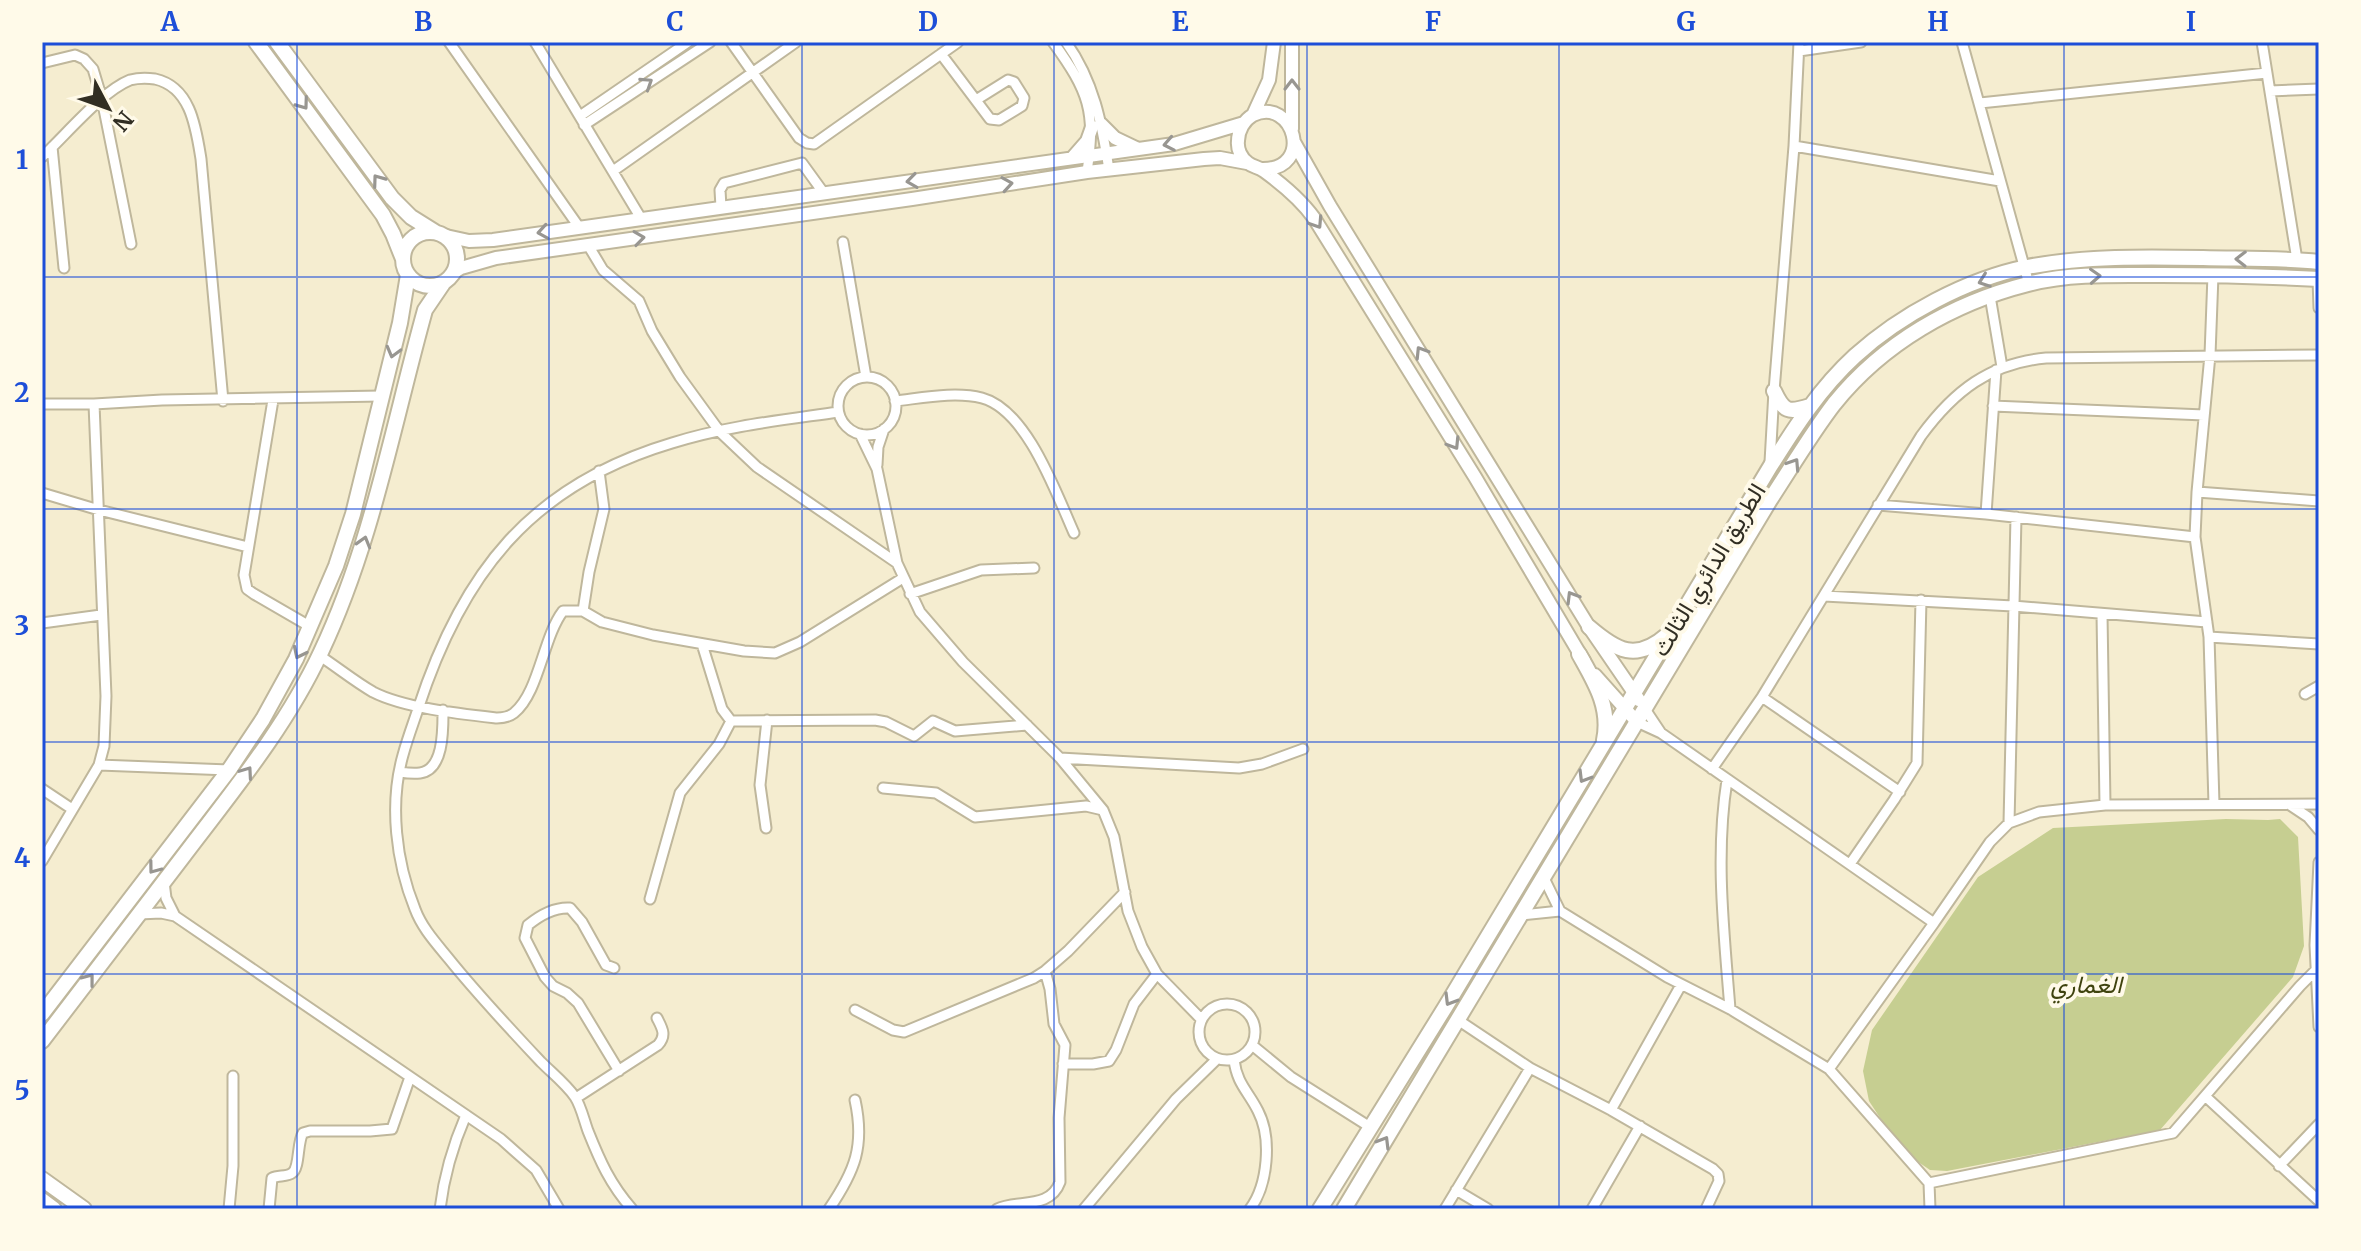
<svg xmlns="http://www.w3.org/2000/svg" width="2361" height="1251" font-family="Merriweather,Vazirmatn,serif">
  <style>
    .green { fill: #c6ce91 }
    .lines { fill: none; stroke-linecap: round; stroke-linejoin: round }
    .minor-casing { stroke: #bfb79c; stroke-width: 13 }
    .tertiary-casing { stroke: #bfb79c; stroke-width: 16 }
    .secondary-casing { stroke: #bfb79c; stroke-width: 18 }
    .primary-casing { stroke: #bfb79c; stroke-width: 18 }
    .minor { stroke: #fff; stroke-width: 9 }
    .tertiary { stroke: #fff; stroke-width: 12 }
    .secondary { stroke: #fff; stroke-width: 14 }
    .primary { stroke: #fff; stroke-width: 14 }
    .oneway { stroke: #989691 }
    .grid { fill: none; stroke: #1d4ed8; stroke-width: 2; stroke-opacity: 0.55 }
    .labels { text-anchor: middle; stroke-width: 8; stroke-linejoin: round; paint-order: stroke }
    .street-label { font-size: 24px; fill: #312e23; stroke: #fffae9 }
    .park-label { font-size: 24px; font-style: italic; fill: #3f430e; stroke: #fffae9 }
    .neatline { fill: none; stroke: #1d4ed8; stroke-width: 3 }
    .grid-label { font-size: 26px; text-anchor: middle; font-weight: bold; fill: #1d4ed8 }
  </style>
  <rect width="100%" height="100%" fill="#f5edd0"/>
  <path class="green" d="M2226,819l42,1 12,-1 18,18 6,109 -11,31 -133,153 -213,41 -17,-1 -16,-11 -26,-29 -19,-29 -6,-30 9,-41 106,-153 75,-49z"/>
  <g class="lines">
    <g class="minor-casing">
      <path id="minor" d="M449,42l130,185
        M535,42l107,178
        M731,42l68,96 8,5 7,1 144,-102
        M1053,42c36,50 43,69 34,130
        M1066,42c28,39 36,82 43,128
        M1962,42l67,242
        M2262,42l35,218
        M1799,51l62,-9
        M941,54l49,65 9,1 23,-14 2,-8 -10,-16 -6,-2 -32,20
        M42,63l33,-8 9,4 9,10 9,30 29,145
        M2270,91l49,-2
        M1980,103l287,-30
        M580,116l108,-74
        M584,125l126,-83
        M1794,146l206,35
        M52,147l12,121
        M42,157c23,-21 60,-66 88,-77 8,-2 17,-2 25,-1 36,8 41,49 46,80l22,242
        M802,163l21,29
        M613,171l183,-129
        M721,207l-1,-17 4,-7 78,-20
        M843,242l23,135
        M588,245l15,25 36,31 13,30 28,46 40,55 37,35 140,96
        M2213,275l-3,80 -13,137 -2,45 14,100 5,167
        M2318,279l1,29
        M1990,296l12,71
        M838 406a29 29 0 1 1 58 0a29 29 0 1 1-58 0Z
        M273,400l-29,175 3,14 7,5 57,33
        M895,401c27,-3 60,-10 87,-3 45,12 74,95 92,135
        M42,404h52l68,-4 219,-4
        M1993,406l211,9
        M860,434l17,35 20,94 23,49 43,50 97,96 43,52 11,27 14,74 14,36 15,27 44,45
        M1770,462l4,-71 20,-245 5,-104
        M877,465l1,-18 6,-18
        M2197,492l122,9
        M42,493l57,17 149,37
        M1878,505l108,9 209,23
        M1986,514l10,-144
        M910,594l71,-24 53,-2
        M1824,596l189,10 194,16
        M583,611l19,11 51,13 91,16 31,2 25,-11 103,-64
        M2102,614l3,191
        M42,623l59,-8
        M2209,637l110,7
        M702,644l20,65 9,12 144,-1 11,2 28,14 19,-15 22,10 72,-6
        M320,656c17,11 34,25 53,36 31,16 88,22 124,26 7,0 12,-1 17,-5 25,-20 29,-76 49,-102h20l6,-39 15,-63 -5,-38
        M2305,694l14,-8
        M1762,697l138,95
        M1645,709l16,24
        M1637,722l24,11 273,190 56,-81 19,-19 30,-11 66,-7 214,-1
        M1060,758l179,10 23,-4 41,-15
        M99,765l130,5
        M1712,769l50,-72 159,-261c33,-45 69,-73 125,-78l273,-3
        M400,772c6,1 13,2 20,1 24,-3 23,-44 23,-63
        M1727,780c-12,75 -3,152 3,229
        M883,788l53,5 39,24 111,-11 17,4
        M42,789l30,20
        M2290,805l18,12 11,13
        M2009,823l7,-306
        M766,828l-6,-43 7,-65
        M42,861l57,-96 5,-19 2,-50 -12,-292
        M2319,862l-4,83 4,82
        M1850,864l44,-64 23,-37 4,-163
        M1543,876l17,35 107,66 63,32 99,60 100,114 1,26
        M164,882l2,16 9,18
        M650,899l30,-106 39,-49 12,-23
        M139,914l22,-1 14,3 326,223 35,31 23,39
        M1521,915l39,-4
        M614,968l-8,-3 -24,-43 -12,-14c-15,-1 -31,8 -42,17l-3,13 20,39 8,9 14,7 11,10 41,68
        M1199 1032a28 28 0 1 1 56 0a28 28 0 1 1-56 0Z
        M855,1010l38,20 11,2 130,-54 11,-7 23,-20 57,-59
        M1458,1020l72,48
        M1252,1045l39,32 79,50
        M1234,1060c3,24 14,31 24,51 14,27 10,74 -8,98
        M1063,1064h30l16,-3 7,-11 18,-46 23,-30
        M1829,1069l105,-146
        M2205,1096l114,105
        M576,1098l82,-53c9,-10 4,-17 -1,-27
        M1611,1110l70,-125
        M2279,1166l40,-42
        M1929,1183l244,-50 127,-147 16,-16
        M1456,1190l32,19
        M229,1209l4,-43v-90
        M269,1209l3,-31c6,-3 15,-1 20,-5 8,-5 5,-31 11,-40l7,-2h60l22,-2 18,-52
        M440,1209c4,-33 13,-64 26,-94
        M632,1209c-22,-25 -32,-48 -44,-78 -4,-11 -7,-25 -13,-34 -9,-13 -23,-24 -34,-35 -32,-34 -63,-67 -92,-103 -13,-16 -27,-31 -34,-50 -19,-47 -26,-105 -12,-154 4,-15 10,-31 15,-46 44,-136 113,-224 254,-266 54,-17 111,-23 166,-31
        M829,1209c26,-38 36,-63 26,-109
        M997,1209c20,-10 53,1 63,-27l-1,-64 6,-73 -11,-21 -4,-35 -5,-18
        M1084,1209l92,-110 41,-40
        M1445,1209l85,-141 81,42 102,59 5,5 1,7 -13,28
        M1592,1209l48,-83"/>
    </g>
    <g class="tertiary-casing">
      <path id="tertiary" d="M1253,115l16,-35 5,-38
        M1101,124l14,14 23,11
        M1292,129v-87
        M1294,142l36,64 259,421 50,73
        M1073,157l14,-16 5,-14
        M1262,169c53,1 32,-73 -9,-54 -9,5 -15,16 -15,26 -1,8 3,17 10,22 5,4 11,4 16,8 18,13 37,29 50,47l161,259 109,184
        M446,236l23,5 24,-1 681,-96 70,-21
        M453,273l8,-5 35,-10 416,-59 175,-27 117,-13 16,-1 27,5
        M1595,675l42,47"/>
    </g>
    <g class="secondary-casing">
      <path id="secondary" d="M256,42l127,173 10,19 10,25
        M277,42l115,156 19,19 24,15
        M403 259a27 27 0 1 1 54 0a27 27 0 1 1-54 0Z
        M42,1014l187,-244 34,-51 33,-60 40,-93 17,-52 47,-191 8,-48
        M42,1041c46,-61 93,-122 140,-183 50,-66 104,-131 139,-206 51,-108 72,-227 104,-342l19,-28"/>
    </g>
    <g class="primary-casing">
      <path id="primary" d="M1774,391c10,21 14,22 36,15
        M1589,627c28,24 47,35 78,8
        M1579,654c15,27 32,53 25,86
        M42,1179l42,30
        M42,1200l12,9
        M1320,1209l126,-203 324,-539c25,-40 50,-79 85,-111 45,-41 112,-77 172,-89 58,-11 118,-10 176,-9 39,1 78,0 116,4
        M1344,1209l426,-709c21,-32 41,-66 64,-96 49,-61 119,-101 194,-120 42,-11 89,-9 133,-9 53,0 105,1 158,4"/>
    </g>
    <use href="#minor" class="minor"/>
    <use href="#tertiary" class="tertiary"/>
    <use href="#secondary" class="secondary"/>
    <use href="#primary" class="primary"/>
  </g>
  <defs><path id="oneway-chevron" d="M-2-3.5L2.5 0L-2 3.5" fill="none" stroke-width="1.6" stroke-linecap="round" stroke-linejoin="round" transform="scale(2)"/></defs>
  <g class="oneway">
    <use href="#oneway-chevron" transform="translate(647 83) rotate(-33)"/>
    <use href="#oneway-chevron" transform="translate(1292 85) rotate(-90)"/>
    <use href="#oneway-chevron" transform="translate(303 104) rotate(54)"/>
    <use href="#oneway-chevron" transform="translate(1169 144) rotate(169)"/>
    <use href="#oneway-chevron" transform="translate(378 180) rotate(-126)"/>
    <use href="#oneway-chevron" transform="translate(912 181) rotate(172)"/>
    <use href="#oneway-chevron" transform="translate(1007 184) rotate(-9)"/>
    <use href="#oneway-chevron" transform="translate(1317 223) rotate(57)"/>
    <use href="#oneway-chevron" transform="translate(543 232) rotate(171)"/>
    <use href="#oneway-chevron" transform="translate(639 238) rotate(-8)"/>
    <use href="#oneway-chevron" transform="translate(2241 259) rotate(-179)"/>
    <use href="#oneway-chevron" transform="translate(2095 276) rotate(-3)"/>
    <use href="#oneway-chevron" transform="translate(1984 281) rotate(160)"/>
    <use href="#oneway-chevron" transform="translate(393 352) rotate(105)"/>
    <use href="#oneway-chevron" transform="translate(1421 352) rotate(-122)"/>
    <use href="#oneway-chevron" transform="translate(1454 444) rotate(58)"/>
    <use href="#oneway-chevron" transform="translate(1794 464) rotate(-57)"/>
    <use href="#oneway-chevron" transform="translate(364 542) rotate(-74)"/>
    <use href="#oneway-chevron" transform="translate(1572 597) rotate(-121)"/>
    <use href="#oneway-chevron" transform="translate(299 653) rotate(116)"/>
    <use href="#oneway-chevron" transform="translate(247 772) rotate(-55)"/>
    <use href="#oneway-chevron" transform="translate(1584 777) rotate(121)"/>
    <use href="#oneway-chevron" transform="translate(154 868) rotate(127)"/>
    <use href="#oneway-chevron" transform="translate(89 979) rotate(-52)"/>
    <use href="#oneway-chevron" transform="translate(1450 1000) rotate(121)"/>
    <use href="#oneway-chevron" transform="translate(1384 1142) rotate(-59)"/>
  </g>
  <path class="grid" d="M297,42v1167M549,42v1167M802,42v1167M1054,42v1167M1307,42v1167M1559,42v1167M1812,42v1167M2064,42v1167M42,277h2277M42,509h2277M42,742h2277M42,974h2277"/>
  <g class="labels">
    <g class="street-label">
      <text transform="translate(1709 570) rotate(-59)" y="8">الطريق الدائري الثالث</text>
    </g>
    <g class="park-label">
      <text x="2086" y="993">الغماري</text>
    </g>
  </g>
  <rect width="2361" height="1251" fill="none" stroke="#fffae9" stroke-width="88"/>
  <g transform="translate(108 108) rotate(131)" stroke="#fffae9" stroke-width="6" paint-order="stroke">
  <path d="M0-6L14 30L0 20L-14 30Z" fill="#312e23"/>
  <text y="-12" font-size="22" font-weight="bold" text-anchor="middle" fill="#312e23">N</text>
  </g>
  <rect x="44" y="44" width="2273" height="1163" class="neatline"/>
  <g class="grid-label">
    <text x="170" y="31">A</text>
    <text x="423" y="31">B</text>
    <text x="675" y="31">C</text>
    <text x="928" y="31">D</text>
    <text x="1180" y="31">E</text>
    <text x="1433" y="31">F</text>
    <text x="1686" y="31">G</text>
    <text x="1938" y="31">H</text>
    <text x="2191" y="31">I</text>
    <text x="22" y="169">1</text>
    <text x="22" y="402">2</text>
    <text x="22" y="635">3</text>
    <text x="22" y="867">4</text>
    <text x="22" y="1100">5</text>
  </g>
</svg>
